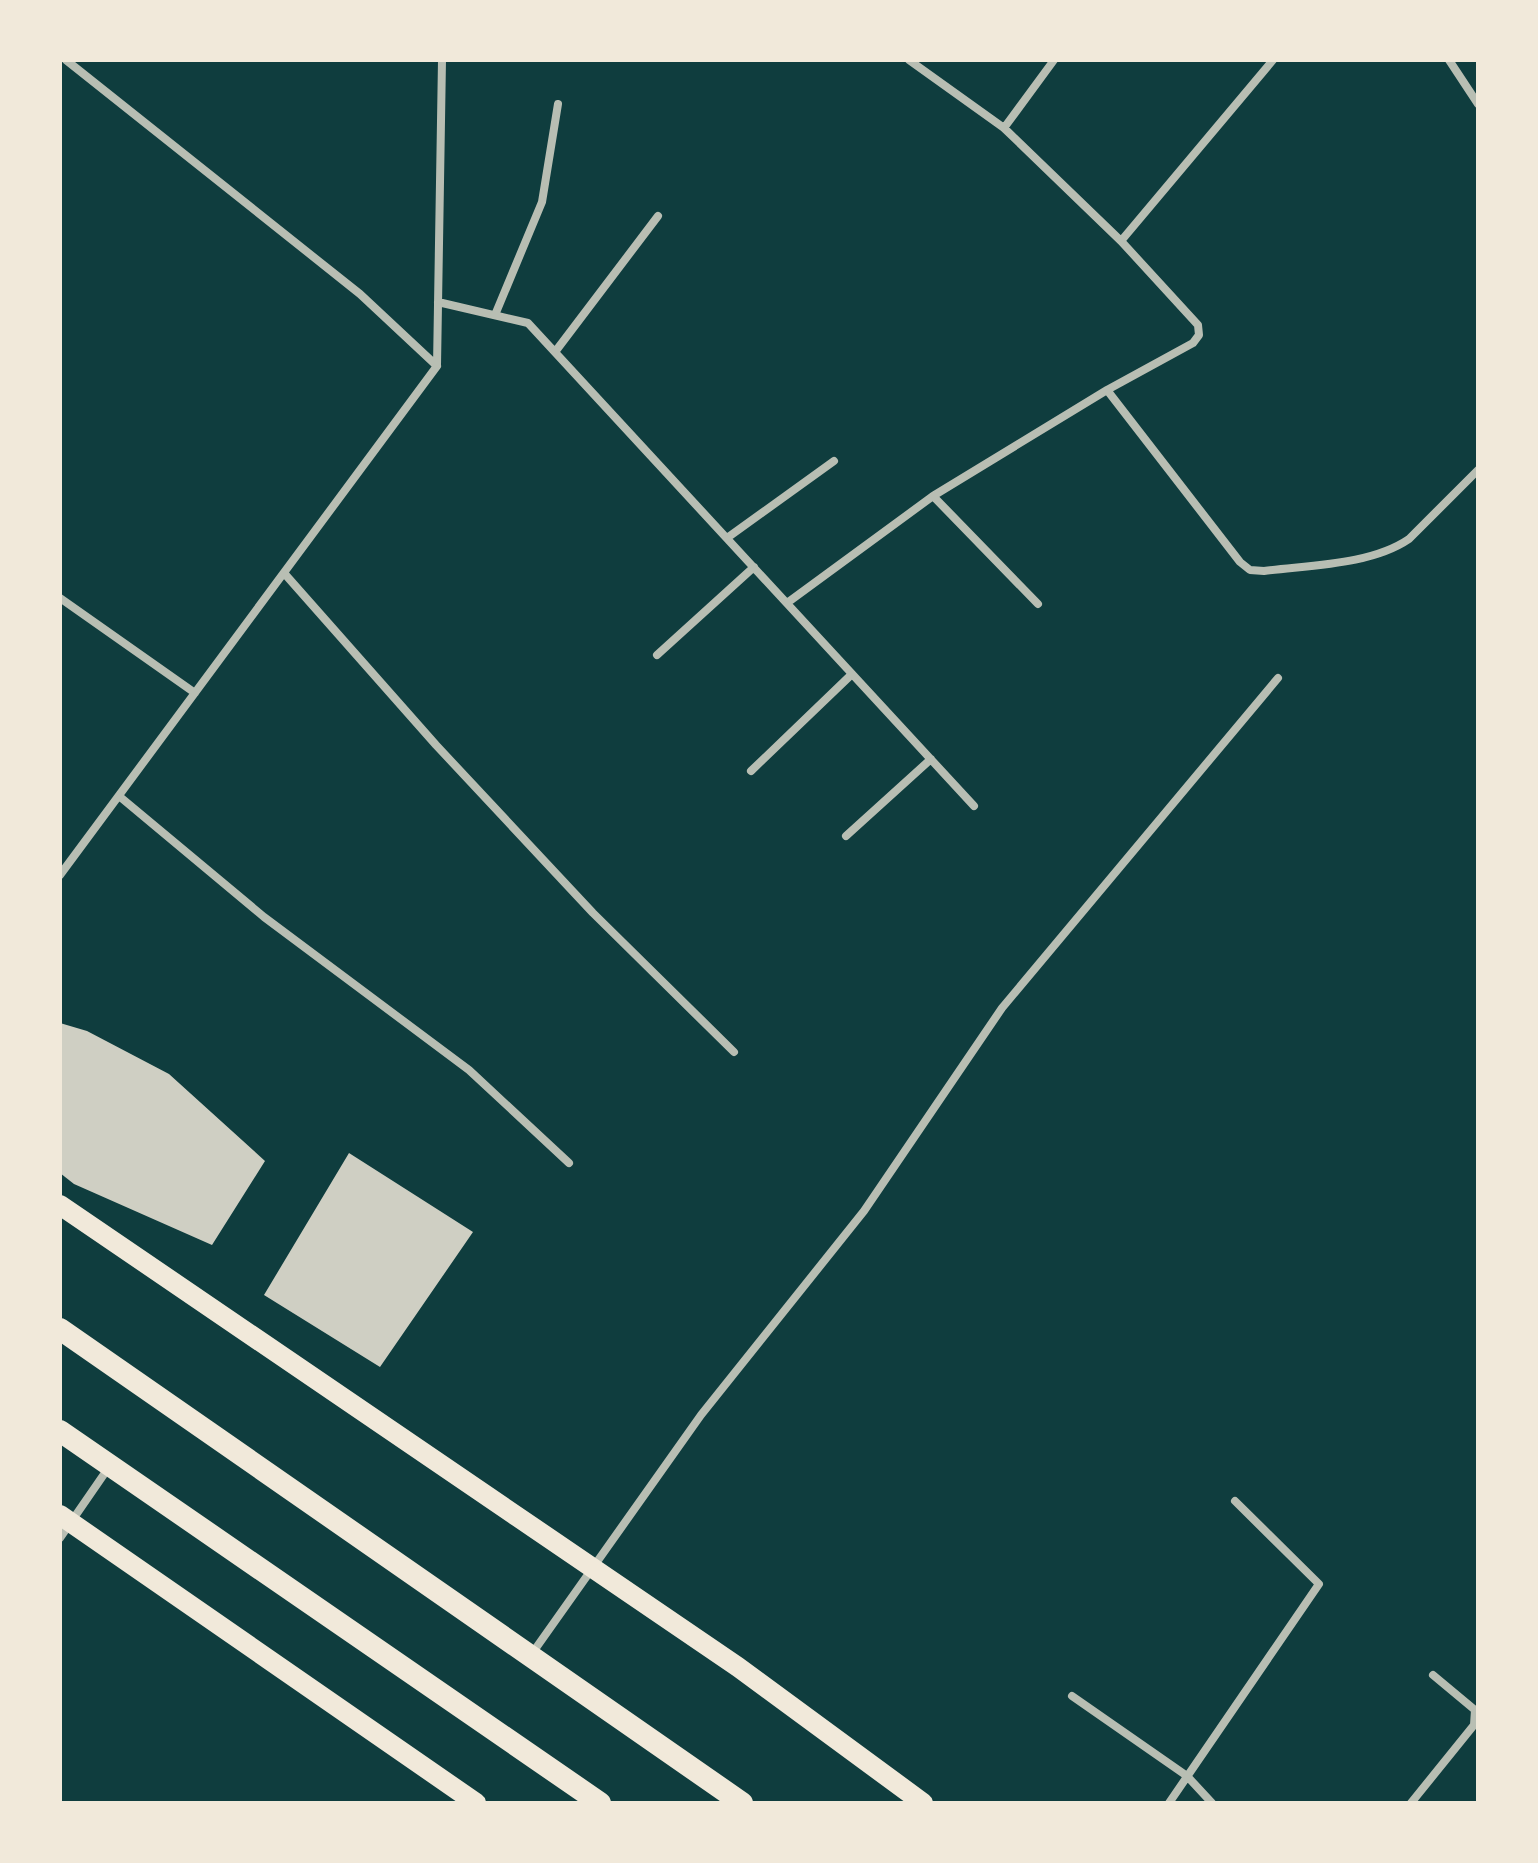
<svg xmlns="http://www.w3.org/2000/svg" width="1538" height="1863" font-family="'Noto Serif',serif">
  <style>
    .building { fill: #cfcfc3 }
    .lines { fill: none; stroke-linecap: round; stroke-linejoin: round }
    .minor { stroke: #b8beb3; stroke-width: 8 }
    .primary { stroke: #f1e9da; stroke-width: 20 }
    .trunk { stroke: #f1e9da; stroke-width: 22 }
  </style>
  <rect width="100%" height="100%" fill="#0f3d3e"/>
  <path class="building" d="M60,1023l27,8 82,43 96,87 -53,84 -138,-61 -14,-11z
    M349,1153l124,79 -93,135 -116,-72z"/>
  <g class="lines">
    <path class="minor" d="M66,60l294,234 77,72
      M1449,60l29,44
      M1004,128l50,-68
      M1121,241l152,-181
      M438,302l90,21 446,483
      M495,315l47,-113 16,-98
      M555,352l103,-136
      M1107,390l133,172 10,8 14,1c46,-6 107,-6 145,-32l69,-69
      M933,496l105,108
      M727,538l107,-77
      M284,573l152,172 157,168 141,139
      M60,598l135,95
      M787,603l146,-107 174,-106 86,-47 6,-8 -1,-10 -77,-84 -117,-113 -95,-68
      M657,655l97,-88
      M751,771l101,-97
      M119,796l145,121 205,153 100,93
      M846,836l85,-77
      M60,875l377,-509 5,-306
      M60,1538l49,-71
      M531,1655l170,-240 163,-204 138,-203 276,-330
      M1072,1696l115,80 25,27
      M1169,1803l150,-219 -84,-83
      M1411,1803l63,-78 1,-15 -42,-35"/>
    <path class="primary" d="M60,1205l678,462 185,136
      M60,1515l416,288"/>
    <path class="trunk" d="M60,1329l682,474
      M60,1431l540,372"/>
  </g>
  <rect width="1538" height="1863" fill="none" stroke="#f1e9da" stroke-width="124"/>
</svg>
